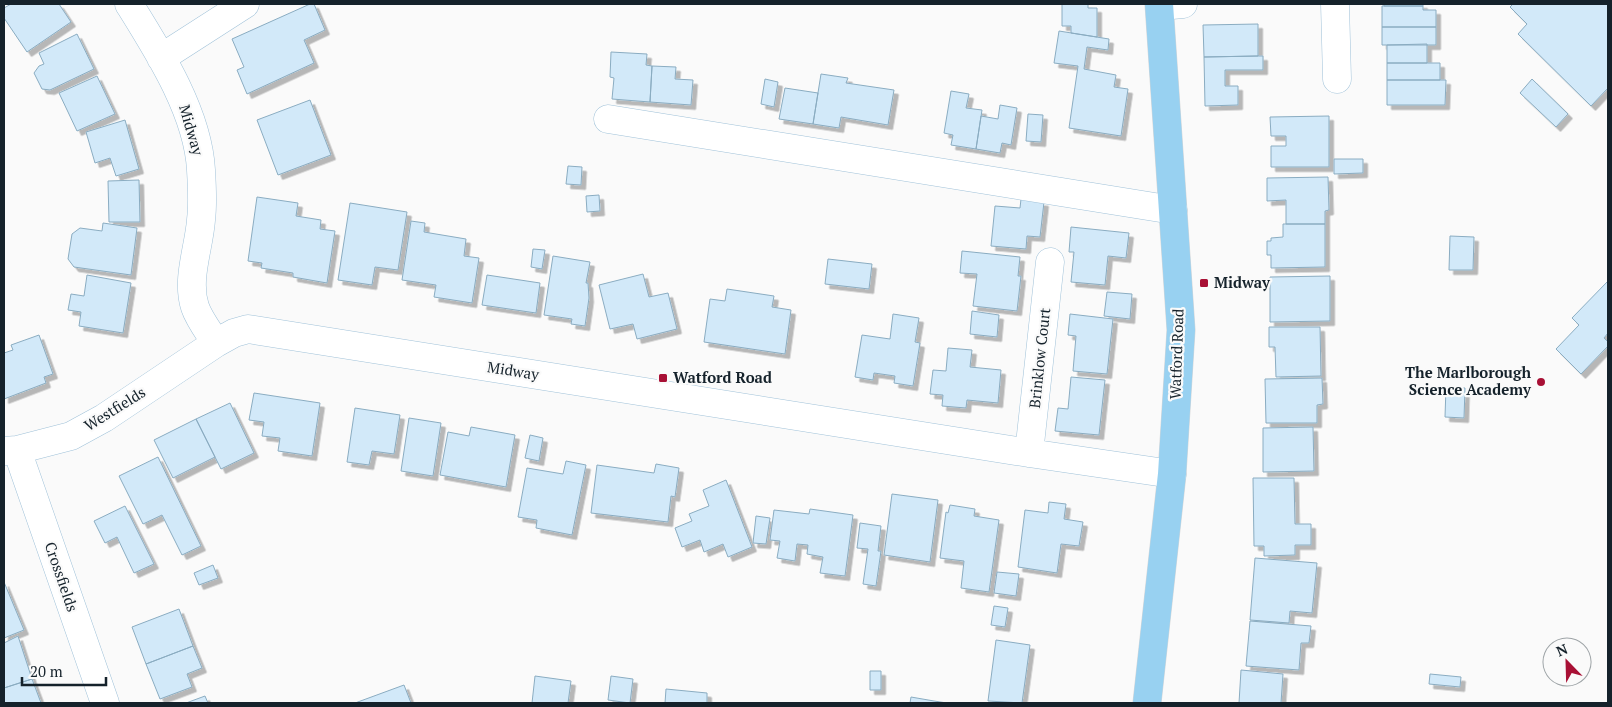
<svg xmlns="http://www.w3.org/2000/svg" width="1612" height="707" font-family="'PT Serif',serif">
  <style>
    .building { fill: #d2e9f9; stroke: #8aacc1; filter: url(#shadow) }
    .lines { fill: none; stroke-linecap: round; stroke-linejoin: round }
    .minor-casing { stroke: #a0c2d9; stroke-width: 29 }
    .major-casing { stroke: #d5d7d9; stroke-width: 29 }
    .minor { stroke: #fff; stroke-width: 28 }
    .major { stroke: #98d1f1; stroke-width: 28 }
    .poi-dot { fill: #a81035; stroke: #fafafa; stroke-width: 2 }
    .labels { text-anchor: middle; stroke-width: 4.5; stroke-linejoin: round; paint-order: stroke }
    .street-label { font-size: 15px; fill: #15222b; stroke: #fafafa }
    .poi-label { font-size: 15px; font-weight: bold; fill: #15222b; stroke: #fafafa; text-anchor: start }
  </style>
  <defs>
    <filter id="shadow"><feDropShadow dx="4.5" dy="4.5" stdDeviation="0" flood-color="#0004"/></filter>
  </defs>
  <rect width="100%" height="100%" fill="#fafafa"/>
  <path class="building" d="M11,4h48l12,18 -44,30 -23,-34v-10z
    M310,4h4l11,26 -21,10 10,23 -67,31 -10,-24 7,-3 -12,-28z
    M1062,4h26v4h9v29l-26,-4v-7h-9z
    M1384,4h39v2h-39z
    M1513,4h95v84l-17,18 -73,-72 9,-10 -17,-17z
    M1382,6h41v4h13v17h-54z
    M1258,24v32l-54,1 -1,-32z
    M1382,27h54v18h-54z
    M1059,31l50,8 -1,11 -21,-3 -3,22 32,6 -2,12 14,2 -7,47 -52,-8 9,-62 -24,-3z
    M77,34l17,35 -44,21 -8,-1 -8,-16 5,-7 5,-2 -5,-11z
    M1427,44v19h-40v-18z
    M611,52l36,2 -1,11 6,1 -2,36 -38,-3 2,-21 -4,-1z
    M1258,56h5v14h-38v16h13v19l-33,1 -1,-49z
    M1387,63h53v17h-53z
    M652,66l24,1 -1,12 18,1 -2,25 -41,-3z
    M821,74l27,4 -2,5 48,7 -6,35 -47,-8 -2,11 -26,-4z
    M97,76l18,38 -38,17 -18,-38z
    M765,79l13,3 -4,25 -13,-3z
    M1532,79l36,35 -12,13 -36,-34z
    M1387,80h59l-1,25h-58z
    M785,88l33,5 -5,31 -34,-5z
    M951,91l18,3 -3,14 16,2 -6,39 -25,-4 2,-10 -9,-2z
    M310,100l21,55 -53,20 -21,-55z
    M1000,105l17,3 -6,37 -9,-2 -2,10 -24,-4 5,-33 17,3z
    M1028,114l15,1 -2,27 -15,-1z
    M1329,116v51h-58v-21h15v-10h-15l-1,-19z
    M125,120l14,49 -23,7 -6,-18 -15,5 -9,-31z
    M1334,159h29v14l-29,1z
    M568,166l14,1 -1,18 -15,-1z
    M1328,177l1,33 -4,1v13h-39v-24l-19,1v-23z
    M139,180l1,42h-31l-1,-41z
    M599,195l1,16 -13,1 -1,-16z
    M257,197l41,6 -2,13 25,4 -1,9 15,2 -8,52 -34,-6v-4l-32,-5 1,-5 -14,-2z
    M1021,199l23,3 -4,35 -13,-1 -1,13 -35,-3 4,-40 25,2z
    M350,203l57,9 -9,58 -23,-3 -3,18 -34,-5z
    M411,221l14,2 -1,9 42,7 -2,17 15,2 -7,45 -38,-6 2,-12 -34,-5z
    M103,223l34,5 -6,47 -57,-8 -6,-8 4,-25 8,-6 22,3z
    M1283,224h42v43l-54,1v-13h-4v-14h4v-3l12,-1z
    M1071,227l58,6 -3,25 -18,-2 -3,29 -34,-3 3,-30h-5z
    M1450,236l24,1 -1,33h-24z
    M533,249l12,1 -3,19 -11,-2z
    M962,251l58,6 -2,19h3l-4,35 -44,-5 4,-32 -17,-1z
    M553,256l37,6 -4,21h2l1,15 -4,28 -14,-2 1,-5 -28,-4z
    M828,259l44,5 -3,25 -44,-5z
    M643,274l6,23 19,-4 9,36 -40,10 -4,-15 -23,5 -11,-44z
    M87,275l44,8 -8,50 -44,-7 2,-14 -13,-2 3,-16 13,2z
    M487,275l53,8 -4,30 -54,-8z
    M1330,276v45l-60,1v-45z
    M1608,281v52l-4,5 4,4v4l-27,28 -25,-25 23,-24 -7,-7z
    M727,289l47,7 -2,11 19,3 -6,44 -81,-12 6,-43 15,2z
    M1107,292l25,2 -2,25 -26,-3z
    M972,311l27,4 -2,22 -27,-3z
    M893,314l26,4 -4,24 5,1 -7,43 -19,-3 1,-7 -21,-3 -1,7 -18,-3 7,-42 28,4z
    M1070,314l43,5 -6,55 -34,-3 3,-35 -8,-1z
    M1269,327h51l1,49 -45,1 -1,-30h-6z
    M39,335l14,39 -9,3 2,6 -42,16v-46l9,-3 -2,-5z
    M948,348l24,2 -2,17 31,3 -3,33 -31,-3 -1,8 -24,-2 1,-11 -13,-1 3,-24 13,1z
    M1071,377l34,3 -6,55 -44,-4 3,-23 10,1z
    M1322,378l1,26 -6,1v18h-51l-1,-44z
    M1446,387l19,1 -1,30 -19,-1z
    M254,393l66,10 -8,53 -34,-5 2,-13 -18,-2 2,-14 -15,-2z
    M230,403l24,50 -33,16 -25,-50z
    M355,408l45,7 -6,39 -22,-3 -3,14 -22,-3z
    M409,418l32,5 -8,53 -32,-5z
    M196,419l19,38 -42,21 -19,-38z
    M471,427l44,8 -9,52 -66,-12 8,-43 21,4z
    M1313,427l1,44 -51,1v-44z
    M530,435l13,3 -4,23 -14,-3z
    M158,457l43,89 -19,9 -20,-40 -19,9 -24,-48z
    M566,461l20,4 -14,70 -36,-7 1,-8 -19,-3 9,-49 36,6z
    M656,464l23,4 -4,29 -4,-1 -3,26 -77,-9 6,-48 57,8z
    M1253,478h41l1,46h16v21h-16v10l-31,1v-10h-10z
    M726,480l26,67 -24,10 -5,-13 -19,8 -4,-12 -18,7 -7,-19 17,-7 -3,-7 20,-8 -6,-16z
    M892,494l46,6 -8,62 -46,-7z
    M1049,502l17,2 -2,15 19,3 -4,24 -18,-2 -4,29 -39,-6 7,-57 23,3z
    M950,505l25,4 -1,7 25,4 -10,72 -28,-4 3,-27 -24,-3 6,-46 2,1z
    M125,506l29,58 -20,9 -17,-36 -12,6 -11,-22z
    M810,509l43,6 -8,61 -25,-3 3,-16 -16,-3 1,-9 -11,-1 -2,17 -18,-3 3,-17 -10,-1 4,-30 35,4z
    M756,516l14,2 -4,26 -13,-1z
    M860,523l21,3 -3,25h3l-5,35 -13,-2 5,-35 -11,-1z
    M1255,558l62,5 -5,50 -22,-2 -1,12 -39,-3z
    M213,565l5,13 -19,7 -5,-12z
    M997,572l22,2 -3,22 -22,-3z
    M4,582l20,48 -20,8z
    M994,606l14,2 -3,19 -14,-2z
    M179,609l14,37 -47,18 -14,-37z
    M1250,621l61,5 -2,17h-8l-2,27 -53,-4z
    M18,636l14,43 -28,9v-45z
    M996,640l34,5 -8,58 -34,-2z
    M193,646l9,22 -15,6 5,13 -32,12 -14,-35z
    M1241,670l42,4 -2,29h-42z
    M870,671h11v19h-11z
    M1430,674l31,3 -1,10 -31,-3z
    M535,676l36,5 -3,22h-36z
    M611,676l22,3 -3,24 -22,-3z
    M32,679l9,24h-37v-15z
    M404,685l7,18h-56z
    M666,689l41,4v10h-42z
    M205,696l3,7h-22z
    M911,697l23,4 13,2h-37z"/>
  <g class="lines">
    <g class="minor-casing">
      <path id="minor" d="M129,4c30,48 69,109 72,166 1,16 2,34 0,50 -2,28 -15,59 -6,87 4,12 14,25 21,36
        M1335,4l2,75
        M1160,6l23,-2
        M161,58l84,-54
        M608,119l565,91
        M17,450l88,253
        M4,451l13,-1 54,-14 33,-18 112,-75 18,-10 14,-4 781,124 143,21
        M1029,453l21,-191"/>
    </g>
    <g class="major-casing">
      <path id="major" d="M1147,703l25,-229 9,-144 -22,-326"/>
    </g>
    <use href="#minor" class="minor"/>
    <use href="#major" class="major"/>
  </g>
  <g class="poi-dot">
    <rect x="1199" y="278" width="10" height="10" rx="2.5"/>
    <rect x="658" y="373" width="10" height="10" rx="2.5"/>
    <circle cx="1541" cy="382" r="5"/>
  </g>
  <g class="labels">
    <g class="street-label">
      <text transform="translate(191 130) rotate(74)" y="5">Midway</text>
      <text transform="translate(1177 354) rotate(-88)" y="5">Watford Road</text>
      <text transform="translate(1040 358) rotate(-84)" y="5">Brinklow Court</text>
      <text transform="translate(513 371) rotate(9)" y="5">Midway</text>
      <text transform="translate(115 409) rotate(-32)" y="5">Westfields</text>
      <text transform="translate(61 577) rotate(71)" y="5">Crossfields</text>
    </g>
    <g class="poi-label">
      <text x="1214" y="288">Midway</text>
      <text x="1531" y="378" text-anchor="end">The Marlborough<tspan x="1531" dy="17">Science Academy</tspan></text>
      <text x="673" y="383">Watford Road</text>
    </g>
  </g>
  <rect width="1612" height="707" fill="none" stroke="#15222b" stroke-width="10"/>
  <g transform="translate(1567 662) rotate(337)"><circle r="24" fill="#fafafa" stroke="#9ea4a7"/>
  <path d="M0-4L9 19L0 12L-9 19Z" fill="#a81035"/>
  <text y="-8" font-size="14" font-weight="bold" text-anchor="middle" fill="#15222b">N</text>
  </g>
  <path d="M22 677v8h84v-8" fill="none" stroke="#15222b" stroke-width="2.5"/>
  <text x="30" y="677" font-size="15" fill="#15222b" stroke="#fafafa" stroke-width="4" paint-order="stroke">20 m</text>
</svg>
